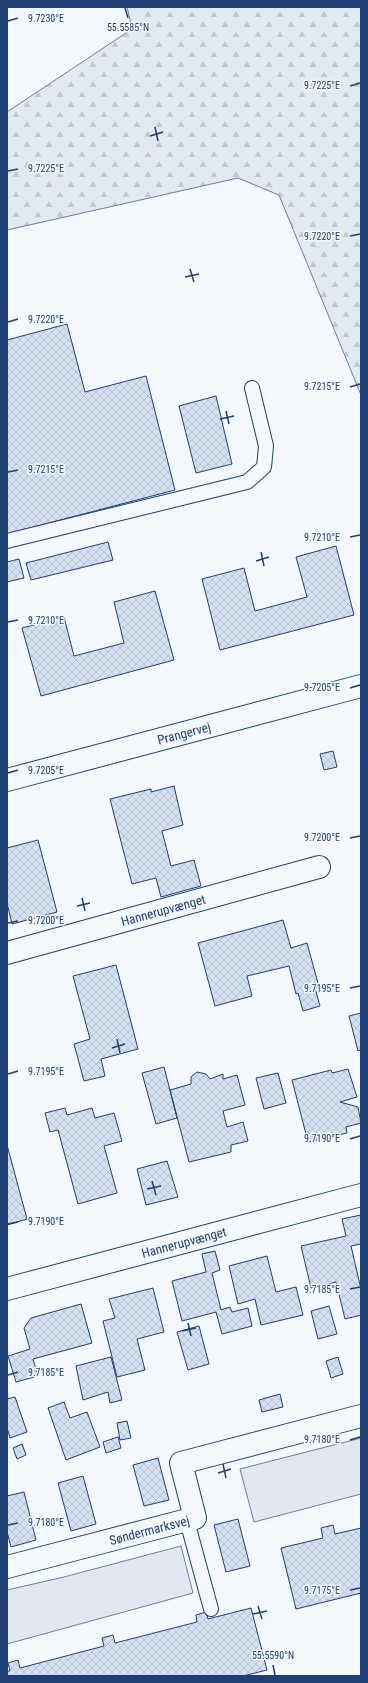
<svg xmlns="http://www.w3.org/2000/svg" width="368" height="1683" font-family="'Roboto Condensed',sans-serif">
  <style>
    .forest { fill: url(#forest-firs); stroke: #687fa3 }
    .parking { fill: #e3e8f0; stroke: #687fa3 }
    .building { fill: url(#building-cross-hatch); stroke: #1d3f73 }
    .lines { fill: none; stroke-linecap: round; stroke-linejoin: round }
    .lane-casing { stroke: #1d3f73; stroke-width: 16 }
    .street-casing { stroke: #1d3f73; stroke-width: 24 }
    .secondary-casing { stroke: #1d3f73; stroke-width: 24 }
    .lane { stroke: #f4f7fb; stroke-width: 14 }
    .street { stroke: #f4f7fb; stroke-width: 22 }
    .secondary { stroke: #f4f7fb; stroke-width: 22 }
    .ticks { fill: none; stroke: #1d3f73; stroke-width: 1.5 }
    .labels { text-anchor: middle; stroke-width: 3; stroke-linejoin: round; paint-order: stroke }
    .street-label { font-size: 13px; fill: #1d3f73; stroke: #f4f7fb }
    .ticks-label { font-size: 10px; text-anchor: middle; fill: #1d3f73; stroke: #f4f7fb; stroke-width: 3; stroke-linejoin: round; paint-order: stroke }
  </style>
  <defs>
    <pattern id="forest-firs" width="22" height="20" patternUnits="userSpaceOnUse"><rect width="22" height="20" fill="#e3e9f0"/><path d="M5 1l3.5 6h-7zM16 11l3.5 6h-7z" fill="#c2c9d1"/></pattern>
    <pattern id="building-cross-hatch" width="8" height="8" patternUnits="userSpaceOnUse"><rect width="8" height="8" fill="#d5e0f0"/><path d="M0 0l8 8M0 8l8-8" fill="none" stroke="#b6c1d1"/></pattern>
  </defs>
  <rect width="100%" height="100%" fill="#f4f7fb"/>
  <path class="forest" d="M127,7h234v388l-82,-200 -41,-17 -231,52v-118l125,-83z"/>
  <path class="parking" d="M361,1438v56l-107,28 -14,-53z
    M181,1546l12,47 -186,51v-54l57,-13z"/>
  <path class="building" d="M67,324l18,68 61,-16 29,114 -168,44v-194z
    M216,396l16,68 -36,9 -17,-67z
    M108,542l5,18 -82,20 -5,-17z
    M336,546l18,69 -134,35 -18,-71 42,-11 11,43 52,-14 -11,-40z
    M19,559l5,19 -17,4v-20z
    M155,591l19,69 -133,36 -19,-68 42,-11 10,39 50,-13 -10,-41z
    M333,751l4,16 -13,3 -4,-16z
    M174,786l9,39 -21,6 9,35 23,-6 7,26 -40,11 -5,-19 -24,6 -22,-85 41,-10v3z
    M38,840l19,72 -45,12 -5,-21v-55z
    M283,920l8,28 16,-5 12,44 -4,1 5,18 -17,5 -5,-18 -2,1 -7,-28 -42,10 5,20 -37,10 -17,-63z
    M116,965l22,84 -37,10 4,17 -21,5 -10,-37 16,-5 -17,-63z
    M361,1013v37l-3,1 -9,-35z
    M164,1067l13,51 -21,6 -14,-51z
    M348,1069l9,28 -17,5 18,5 3,16 -15,4 1,6 -39,9 -16,-62 39,-10 1,3z
    M197,1072l9,2 4,5 13,-5v5l14,-4 8,30 -22,6 4,16 16,-5 5,19 -17,4v7l-42,10 -19,-72 21,-6v-7z
    M278,1073l8,30 -22,6 -8,-31z
    M65,1108l2,7 25,-7 3,10 19,-5 8,28 -18,5 13,47 -39,11 -20,-74 -8,2 -5,-19z
    M7,1145l20,74 -20,6z
    M167,1161l11,36 -32,8 -9,-36z
    M361,1215v29l-10,2 10,43v26l-16,4 -9,-37 -25,6 -10,-42 45,-10 -4,-17z
    M215,1251l5,19 -8,3 9,37 9,-3 2,5 16,-4 4,18 -30,8 -6,-22 -34,9 -10,-40 34,-9 -4,-18z
    M267,1256l9,36 20,-5 7,28 -42,10 -6,-26 -17,5 -9,-38z
    M153,1288l11,44 -27,7 8,31 -28,7 -14,-56 12,-3 -6,-19z
    M81,1304l11,39 -59,16 5,17 -22,6 -8,-26 22,-7 -6,-21 7,-10z
    M329,1306l8,28 -19,5 -7,-28z
    M199,1326l10,38 -21,6 -11,-38z
    M111,1357l11,43 -12,3 -2,-11 -25,8 -7,-34z
    M338,1357l5,17 -12,4 -5,-17z
    M280,1394l3,13 -21,5 -3,-12z
    M15,1397l12,35 -17,6 -3,-10v-29z
    M64,1402l6,16 17,-6 13,35 -34,13 -18,-52z
    M127,1421l4,17 -11,2 -3,-17z
    M118,1437l3,11 -15,5 -3,-11z
    M22,1444l4,11 -9,4 -4,-11z
    M158,1458l11,42 -25,6 -11,-41z
    M83,1476l13,48 -25,7 -13,-48z
    M24,1492l12,48 -25,7 -4,-15v-36z
    M238,1519l12,47 -24,6 -12,-47z
    M333,1525l2,9 26,-6v65l-65,16 -15,-61 42,-10 -2,-10z
    M251,1608l16,62 -24,6h-236v-5h3l-2,-8 10,-3 2,8 84,-22 -2,-8 11,-3 2,8 82,-21 -1,-7 10,-3 2,7z"/>
  <g class="lines">
    <g class="lane-casing">
      <path id="lane" d="M7,541l240,-59 17,-15 2,-21 -14,-58
        M187,1521l24,88"/>
    </g>
    <g class="street-casing">
      <g id="street">
        <path id="s1" d="M7,953l312,-86"/>
        <path id="s2" d="M7,1289l354,-94"/>
        <path id="s3" d="M7,1567l188,-49 -14,-55 180,-47"/>
      </g>
    </g>
    <g class="secondary-casing">
      <g id="secondary">
        <path id="s4" d="M7,780l354,-94"/>
      </g>
    </g>
    <use href="#lane" class="lane"/>
    <use href="#street" class="street"/>
    <use href="#secondary" class="secondary"/>
  </g>
  <path class="ticks" d="M125,8l3,10M8,21l10,-3M350,86l10,-3M155,127l3,14M150,136l13,-4M8,171l10,-2M350,236l10,-2M190,269l4,13M185,277l14,-3M8,322l10,-3M350,387l10,-3M226,411l3,13M220,419l14,-3M8,472l10,-2M350,537l10,-2M261,552l3,14M256,561l13,-4M8,622l10,-2M350,688l10,-3M8,773l10,-3M350,838l10,-2M82,898l3,13M77,906l13,-3M8,923l10,-2M350,988l10,-2M117,1039l3,14M112,1048l13,-4M8,1074l10,-3M350,1139l10,-3M152,1181l4,14M147,1189l14,-3M8,1224l10,-2M350,1289l10,-2M188,1323l3,13M182,1331l14,-3M8,1375l10,-3M350,1440l10,-3M223,1464l3,14M218,1473l13,-4M8,1525l10,-2M350,1590l10,-2M258,1606l4,13M253,1614l14,-3M273,1665l2,10"/>
  <g class="labels">
    <g class="street-label">
      <text dy="5" stroke="none"><textPath href="#s4" startOffset="183">Prangervej</textPath></text>
      <text dy="5" stroke="none"><textPath href="#s1" startOffset="162">Hannerupvænget</textPath></text>
      <text dy="5" stroke="none"><textPath href="#s2" startOffset="183">Hannerupvænget</textPath></text>
      <text dy="5" stroke="none"><textPath href="#s3" startOffset="147">Søndermarksvej</textPath></text>
    </g>
  </g>
  <g class="ticks-label">
    <text x="46" y="22">9.7230°E</text>
    <text x="128" y="31">55.5585°N</text>
    <text x="322" y="89">9.7225°E</text>
    <text x="46" y="172">9.7225°E</text>
    <text x="322" y="240">9.7220°E</text>
    <text x="46" y="323">9.7220°E</text>
    <text x="322" y="390">9.7215°E</text>
    <text x="46" y="473">9.7215°E</text>
    <text x="322" y="541">9.7210°E</text>
    <text x="46" y="624">9.7210°E</text>
    <text x="322" y="691">9.7205°E</text>
    <text x="46" y="774">9.7205°E</text>
    <text x="322" y="841">9.7200°E</text>
    <text x="46" y="924">9.7200°E</text>
    <text x="322" y="992">9.7195°E</text>
    <text x="46" y="1075">9.7195°E</text>
    <text x="322" y="1142">9.7190°E</text>
    <text x="46" y="1225">9.7190°E</text>
    <text x="322" y="1293">9.7185°E</text>
    <text x="46" y="1376">9.7185°E</text>
    <text x="322" y="1443">9.7180°E</text>
    <text x="46" y="1526">9.7180°E</text>
    <text x="322" y="1594">9.7175°E</text>
    <text x="273" y="1659">55.5590°N</text>
  </g>
  <rect width="368" height="1683" fill="none" stroke="#1d3f73" stroke-width="16"/>
</svg>
